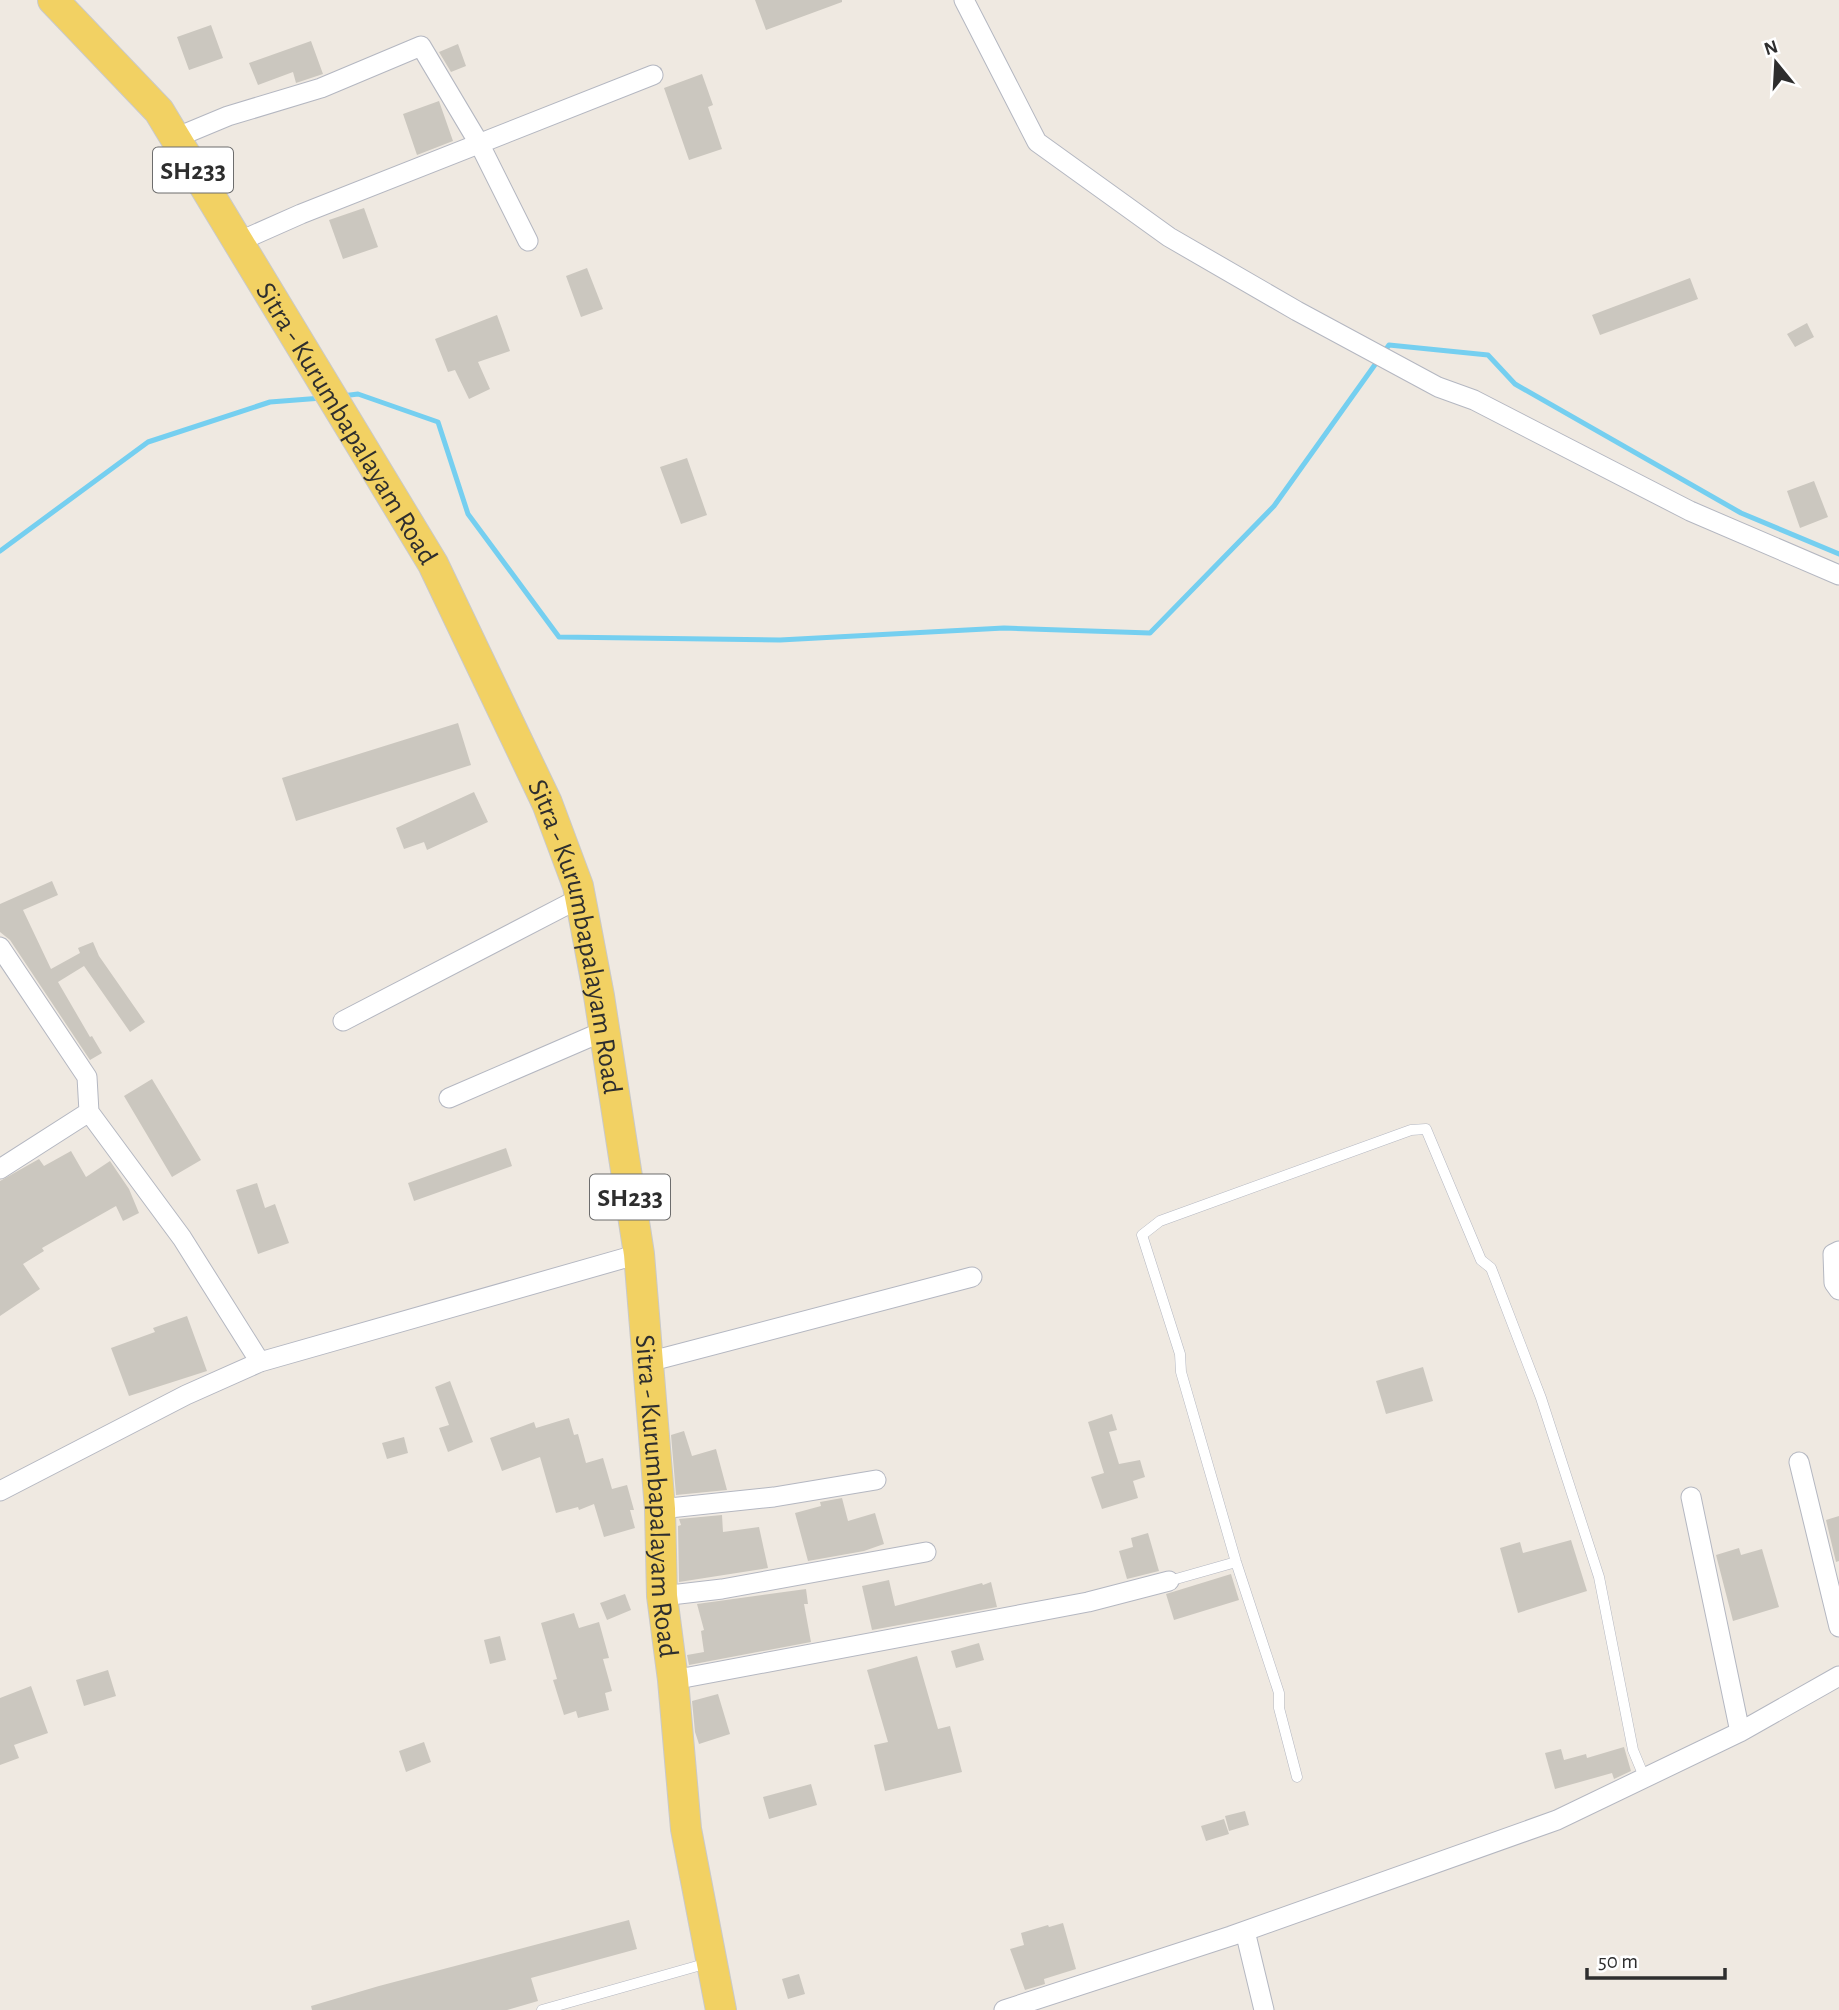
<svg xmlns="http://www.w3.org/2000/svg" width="1839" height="2010" font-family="'Alegreya Sans',sans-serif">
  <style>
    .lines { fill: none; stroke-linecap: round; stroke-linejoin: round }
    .stream { stroke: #75cff0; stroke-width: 5 }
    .building { fill: #cbc7bf }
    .lane-casing { stroke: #b4b7c1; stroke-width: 11 }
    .street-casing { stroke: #b4b7c1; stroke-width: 21 }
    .primary-casing { stroke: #c9c9c9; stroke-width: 32 }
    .lane { stroke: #fff; stroke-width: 10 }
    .street { stroke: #fff; stroke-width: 19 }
    .primary { stroke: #f2d163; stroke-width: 30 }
    .labels { text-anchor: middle; stroke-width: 7; stroke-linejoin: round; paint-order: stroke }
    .shield { fill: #fff; stroke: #6d6d6d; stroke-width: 2 }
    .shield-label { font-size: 26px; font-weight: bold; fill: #2e2e2e }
    .street-label { font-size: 28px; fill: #2e2e2e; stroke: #fff }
  </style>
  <rect width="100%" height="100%" fill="#efe9e1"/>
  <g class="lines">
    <path class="stream" d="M342,396l16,-2 80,28 30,92 91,123 221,3 224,-12 146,5 124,-127 115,-161 99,10 27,29 226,129 98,41
      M0,551l148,-109 122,-40 52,-4"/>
  </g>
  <path class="building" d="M755,0h87v2l-76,28z
    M211,25l12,33 -34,12 -12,-33z
    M311,41l12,33 -27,9 -3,-11 -35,13 -9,-22z
    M458,44l8,22 -15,6 -12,-20z
    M702,74l11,31 -5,2 14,42 -33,11 -25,-72z
    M439,101l14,40 -36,14 -14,-41z
    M364,208l14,39 -35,12 -14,-39z
    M587,268l16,41 -22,8 -15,-41z
    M1690,278l8,21 -98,36 -8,-20z
    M497,315l13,36 -32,11 12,27 -21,10 -14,-29 -7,2 -13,-33z
    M1807,323l7,14 -19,10 -8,-13z
    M687,458l20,57 -26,9 -21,-57z
    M1814,481l14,36 -28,11 -13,-37z
    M458,723l13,42 -175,56 -14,-43z
    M474,792l14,30 -61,28 -3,-8 -20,7 -8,-21z
    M52,881l6,14 -35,15 28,59 29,-16 -2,-5 15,-6 6,14 46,66 -15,10 -46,-66 -26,16 32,55 2,-1 10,17 -12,7 -80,-120 -10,-8v-28z
    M152,1079l49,81 -29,17 -48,-81z
    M506,1148l6,18 -98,35 -6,-18z
    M71,1151l15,26 24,-16 19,28 10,24 -16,8 -7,-15 -74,42 2,3 -21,13 17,25 -40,27v-135l39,-22 5,7z
    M257,1183l8,25 10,-4 14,39 -31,11 -22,-64z
    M187,1316l20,55 -78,25 -18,-48 44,-16 -2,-4z
    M1423,1367l10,34 -47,13 -10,-33z
    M450,1381l23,61 -25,10 -9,-24 10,-3 -14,-38z
    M1112,1414l5,16 -8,2 10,32 21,-4 5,17 -12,4 5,17 -36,11 -11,-32 13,-4 -16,-51z
    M569,1418l5,17 4,-1 8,29 17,-5 9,31 15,-4 7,25h-4l5,18 -31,9 -10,-33 -15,6 -1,-3 -22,6 -16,-56 -38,14 -12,-33 44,-16 2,6z
    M684,1431l8,25 24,-7 11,41 -51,5 -5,-60z
    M404,1437l4,16 -21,6 -5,-16z
    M842,1498l6,23 27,-8 9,31 -20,7 -56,10 -13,-48 26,-7 -1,-4z
    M722,1515l1,17 36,-5 9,41 -89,14 -1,-56 3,-1 -2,-6z
    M1839,1516v45l-3,1 -10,-42z
    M1148,1533l11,38 -32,8 -8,-28 14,-4 -2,-9z
    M1571,1540l16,51 -69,22 -18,-65 20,-6 3,11z
    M1739,1548l2,7 21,-6 17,58 -46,14 -17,-66z
    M1231,1574l8,26 -65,20 -8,-26z
    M889,1580l6,26 87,-23 1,2 8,-3 6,25 -125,23 -10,-44z
    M806,1589l2,15h-4l7,38 -122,23 -2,-10 17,-3 -3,-21 3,-1 -7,-26z
    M625,1594l6,16 -24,10 -7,-17z
    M574,1613l5,15 20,-6 10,36 -6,1 9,32 -7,2 4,17 -31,8 -2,-7 -12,4 -11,-35 4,-1 -16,-56z
    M500,1636l6,24 -16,4 -6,-24z
    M979,1643l5,17 -28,8 -5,-17z
    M917,1656l21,73 12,-3 12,46 -77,19 -11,-46 14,-3 -21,-72z
    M108,1670l8,26 -32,10 -8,-26z
    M31,1686l17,47 -34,12 5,13 -19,7v-67z
    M718,1694l12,40 -31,10 -4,-12 -3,-31z
    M424,1742l7,20 -25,10 -7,-21z
    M1624,1747l7,24 -17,8 -2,-6 -57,16 -10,-36 16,-4 3,11 22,-6 1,4z
    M811,1784l6,21 -48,14 -6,-22z
    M1245,1811l4,14 -20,6 -4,-15z
    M1224,1819l5,15 -23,7 -5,-15z
    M629,1920l8,29 -106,29 7,23 -31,9h-195l-1,-4 68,-20z
    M1063,1923l13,46 -32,10 1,5 -20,6 -15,-41 14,-4 -3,-12 27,-8 1,2z
    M799,1974l6,20 -17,5 -6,-20z"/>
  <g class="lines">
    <g class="lane-casing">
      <path id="lane" d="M1169,1581l67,-19
        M1297,1777l-18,-69v-15l-43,-131 -55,-190 -1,-18 -38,-119 18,-14 251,-91 15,-1 55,131 10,8 50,130 58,179 34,173 12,29
        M542,2010l166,-47"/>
    </g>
    <g class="street-casing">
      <path id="street" d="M964,0l73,142 132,95 128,74 141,76 36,13 216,111 149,64
        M175,138l53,-22 93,-28 100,-42 59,99 48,96
        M240,241l61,-27 352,-139
        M0,947l87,130 2,35 93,126 78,124
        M343,1021l237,-123
        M449,1098l155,-67
        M0,1169l89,-57
        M1839,1251l-6,3 1,29 5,7
        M648,1362l324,-85
        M1799,1462l40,165
        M0,1491l186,-96 74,-33 379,-108
        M1691,1497l49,235
        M660,1509l114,-12 102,-17
        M662,1596l60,-7 204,-37
        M673,1680l415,-78 81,-21
        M1245,1931l19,79
        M1004,2010l227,-74 326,-116 183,-88 99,-56"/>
    </g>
    <g class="primary-casing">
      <g id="primary">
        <path id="s1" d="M53,0l106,111 274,453 114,239 31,83 21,110 40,258 21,255 2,87 11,84 13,149 35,181"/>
      </g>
    </g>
    <use href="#lane" class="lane"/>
    <use href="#street" class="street"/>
    <use href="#primary" class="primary"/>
  </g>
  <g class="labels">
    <g class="shield">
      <rect x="153" y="147.5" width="80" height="45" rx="5"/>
      <rect x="590" y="1174.5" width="80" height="45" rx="5"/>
    </g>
    <g class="shield-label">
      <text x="193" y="179">SH233</text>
      <text x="630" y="1206">SH233</text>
    </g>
    <g class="street-label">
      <text dy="10" stroke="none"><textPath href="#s1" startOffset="518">Sitra - Kurumbapalayam Road</textPath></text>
      <text dy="10" stroke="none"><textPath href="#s1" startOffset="1085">Sitra - Kurumbapalayam Road</textPath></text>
      <text dy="10" stroke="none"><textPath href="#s1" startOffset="1652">Sitra - Kurumbapalayam Road</textPath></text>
    </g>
  </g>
  <g transform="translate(1776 63) rotate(342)" stroke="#ffffff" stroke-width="5" paint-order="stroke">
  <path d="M0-5L12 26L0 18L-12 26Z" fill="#2e2e2e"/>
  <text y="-10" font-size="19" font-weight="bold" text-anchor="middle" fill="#2e2e2e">N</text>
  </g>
  <path d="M1587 1968v10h138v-10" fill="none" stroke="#2e2e2e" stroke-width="3.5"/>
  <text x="1598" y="1968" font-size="21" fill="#2e2e2e" stroke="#ffffff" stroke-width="5" paint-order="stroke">50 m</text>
</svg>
